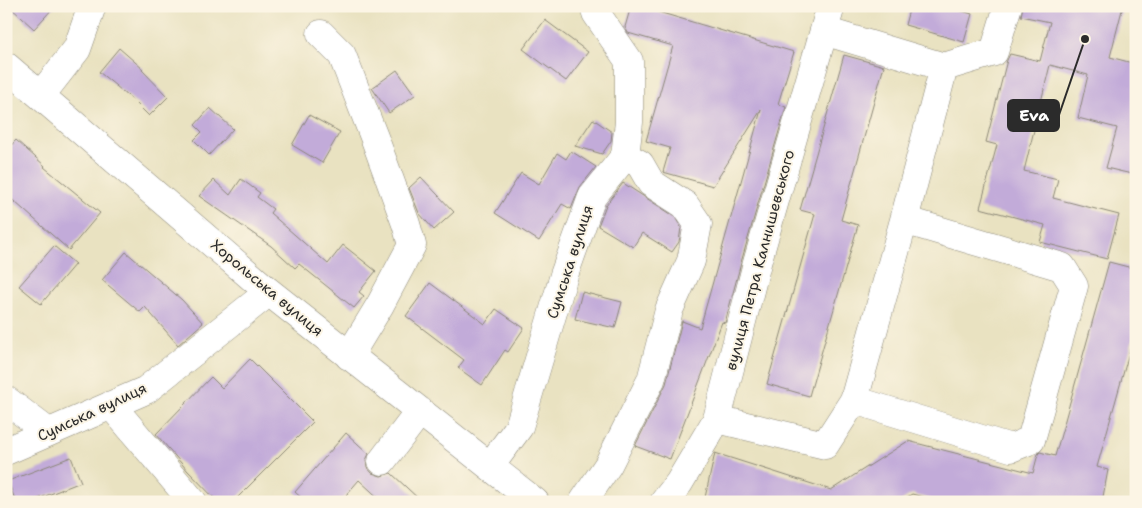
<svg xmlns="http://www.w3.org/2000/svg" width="1142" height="508" font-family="'Shantell Sans',sans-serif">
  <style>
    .building { fill: #c2abd9 }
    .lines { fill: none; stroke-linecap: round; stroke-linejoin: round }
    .minor-casing { stroke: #8a8676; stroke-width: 29 }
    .minor { stroke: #fff; stroke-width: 28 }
    .labels { text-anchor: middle; stroke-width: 4; stroke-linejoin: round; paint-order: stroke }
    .street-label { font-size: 15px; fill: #2b2b2b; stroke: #fcf5e5 }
    .leader { fill: none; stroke: #2b2b2b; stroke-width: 2 }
    .callout-dot { fill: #2b2b2b; stroke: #fcf5e5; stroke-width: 2 }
    .callout { fill: #2b2b2b; stroke: #2b2b2b; stroke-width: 2 }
    .callout-label { font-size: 16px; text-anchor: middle; font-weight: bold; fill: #fff }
  </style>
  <rect width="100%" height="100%" fill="#fcf5e5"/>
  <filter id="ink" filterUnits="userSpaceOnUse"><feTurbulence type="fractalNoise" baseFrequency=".02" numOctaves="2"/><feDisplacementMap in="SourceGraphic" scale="10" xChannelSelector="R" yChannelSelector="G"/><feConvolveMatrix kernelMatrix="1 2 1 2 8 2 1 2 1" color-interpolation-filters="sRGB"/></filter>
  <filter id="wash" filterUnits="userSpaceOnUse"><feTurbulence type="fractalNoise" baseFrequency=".0096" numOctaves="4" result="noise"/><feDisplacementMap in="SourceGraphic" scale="20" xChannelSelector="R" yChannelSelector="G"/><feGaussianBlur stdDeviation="1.12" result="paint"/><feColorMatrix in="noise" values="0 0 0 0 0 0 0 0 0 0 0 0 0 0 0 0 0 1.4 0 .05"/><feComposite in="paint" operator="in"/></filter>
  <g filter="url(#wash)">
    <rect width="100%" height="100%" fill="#e9e2c1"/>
    <g id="blocks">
      <path class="building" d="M9,6h46l-21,23z
        M631,6h7l156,46 -16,52 8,3 -44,152 -17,64 -3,-1 -52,137 -35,-13 31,-62 16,-63 18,7 61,-218 -48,76 -50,-14 7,-24 -24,-7 27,-95 -45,-13 -3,-6z
        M910,6l20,6 2,-6h13l27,8 -8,28 -59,-17z
        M1023,6h100l-13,51 26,7v111l-30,-7 11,-40 -39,-10 10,-43 -38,-10 -26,106 34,8 -5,19 66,17 -12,44 -67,-17 5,-17 -65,-17 17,-63 -11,-3 21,-82 3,-6 30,7 10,-39 -29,-6z
        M545,20l43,32 -22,29 -43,-32z
        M119,48l24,21 -1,1 26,27 -19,19 -16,-16 -34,-28z
        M844,55l40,11 -43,154 17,5 -49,171 -42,-12 48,-170 -15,-4z
        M397,70l18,25 -26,18 -17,-25z
        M210,108l23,21 -24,26 -15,-15 8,-8 -7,-7z
        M309,115l31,17 -18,31 -30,-18z
        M593,119l19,13 -1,9 -9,13 -27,-8z
        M16,140l29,26 -1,1 56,46 -31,37 -63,-56v-43z
        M571,151l25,16 -16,20 -9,22 -9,-5 -23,37 -44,-28 26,-40 18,11 18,-31 9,6z
        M421,177l33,35 -20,18 -15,-17 -10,-25z
        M241,179l19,14 -3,4 16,12 -3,4 58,51 15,-19 33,26 -17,21 5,4 -10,12 -55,-44 -4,4 -24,-22 -72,-50 15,-16 16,15z
        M623,183l51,33 7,11 -2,15 -7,10 -30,-19 -9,14 -35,-21 8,-21z
        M54,246l21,18 -34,40 -22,-18z
        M126,252l56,48 21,23 -25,22 -33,-38 -5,5 -38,-32z
        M1109,262l27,7v59l-39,139 11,3 -6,32h-161l-29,-8 -13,8h-195l11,-49 116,37 77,-49 125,32 5,-19 2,-2 15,4z
        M430,283l55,41 11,-15 28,19 -16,24 -3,-2 -23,35 -24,-17 6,-8 -58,-44z
        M582,292l40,10 -7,26 -40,-9z
        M250,359l63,63 -80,80h-15l-30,-31 -32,-37 55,-57 11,11z
        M346,433l23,21 -3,6 1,7 5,6 9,3 10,-3 31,29h-39l-24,-22 -19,22h-34l-11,-10z
        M71,457l10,25 -51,20h-14l-8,-21z"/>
    </g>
  </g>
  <g filter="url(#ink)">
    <use href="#blocks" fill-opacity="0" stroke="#8a8676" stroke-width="1"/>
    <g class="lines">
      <g class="minor-casing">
        <path id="minor" d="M824,31l120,36 -40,153
          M321,34l21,21 34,87 30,82 6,21 -32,60 -31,51
          M6,66l263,226 266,210
          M944,67l50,-15 14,-46
          M41,95l36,-46 15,-43
          M6,400l42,32
          M111,405l82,97
          M717,419l108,26 29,-45 157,48 20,-8 43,-154 -12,-19 -158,-47 -50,180
          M6,451l140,-61 123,-98
          M382,461l38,-50
          M490,466l29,-39 45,-152 28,-78 33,-41 4,-34v-61l-33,-48 -2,-7
          M583,502l25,-37 43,-85 18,-70 22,-49 7,-37 -13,-19 -34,-22 -11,-19 -15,-8
          M664,502l15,-19 38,-64 40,-156 74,-257"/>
      </g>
      <use href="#minor" class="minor"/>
    </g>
  </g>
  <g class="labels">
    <g class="street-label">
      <text transform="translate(760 260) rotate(-75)" y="5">вулиця Петра Калнишевського</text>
      <text transform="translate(570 262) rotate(-72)" y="5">Сумська вулиця</text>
      <text transform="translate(267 288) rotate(40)" y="5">Хорольська вулиця</text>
      <text transform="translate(92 412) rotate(-25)" y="5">Сумська вулиця</text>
    </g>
  </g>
  <path class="leader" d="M1085 39L1059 115"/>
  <circle class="callout-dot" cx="1085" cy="39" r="5"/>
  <rect class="callout" x="1008" y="100" width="51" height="31" rx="5"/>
  <g class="callout-label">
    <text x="1034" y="121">Eva</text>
  </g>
  <rect width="1142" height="508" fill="none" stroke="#fcf5e5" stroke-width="25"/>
</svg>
